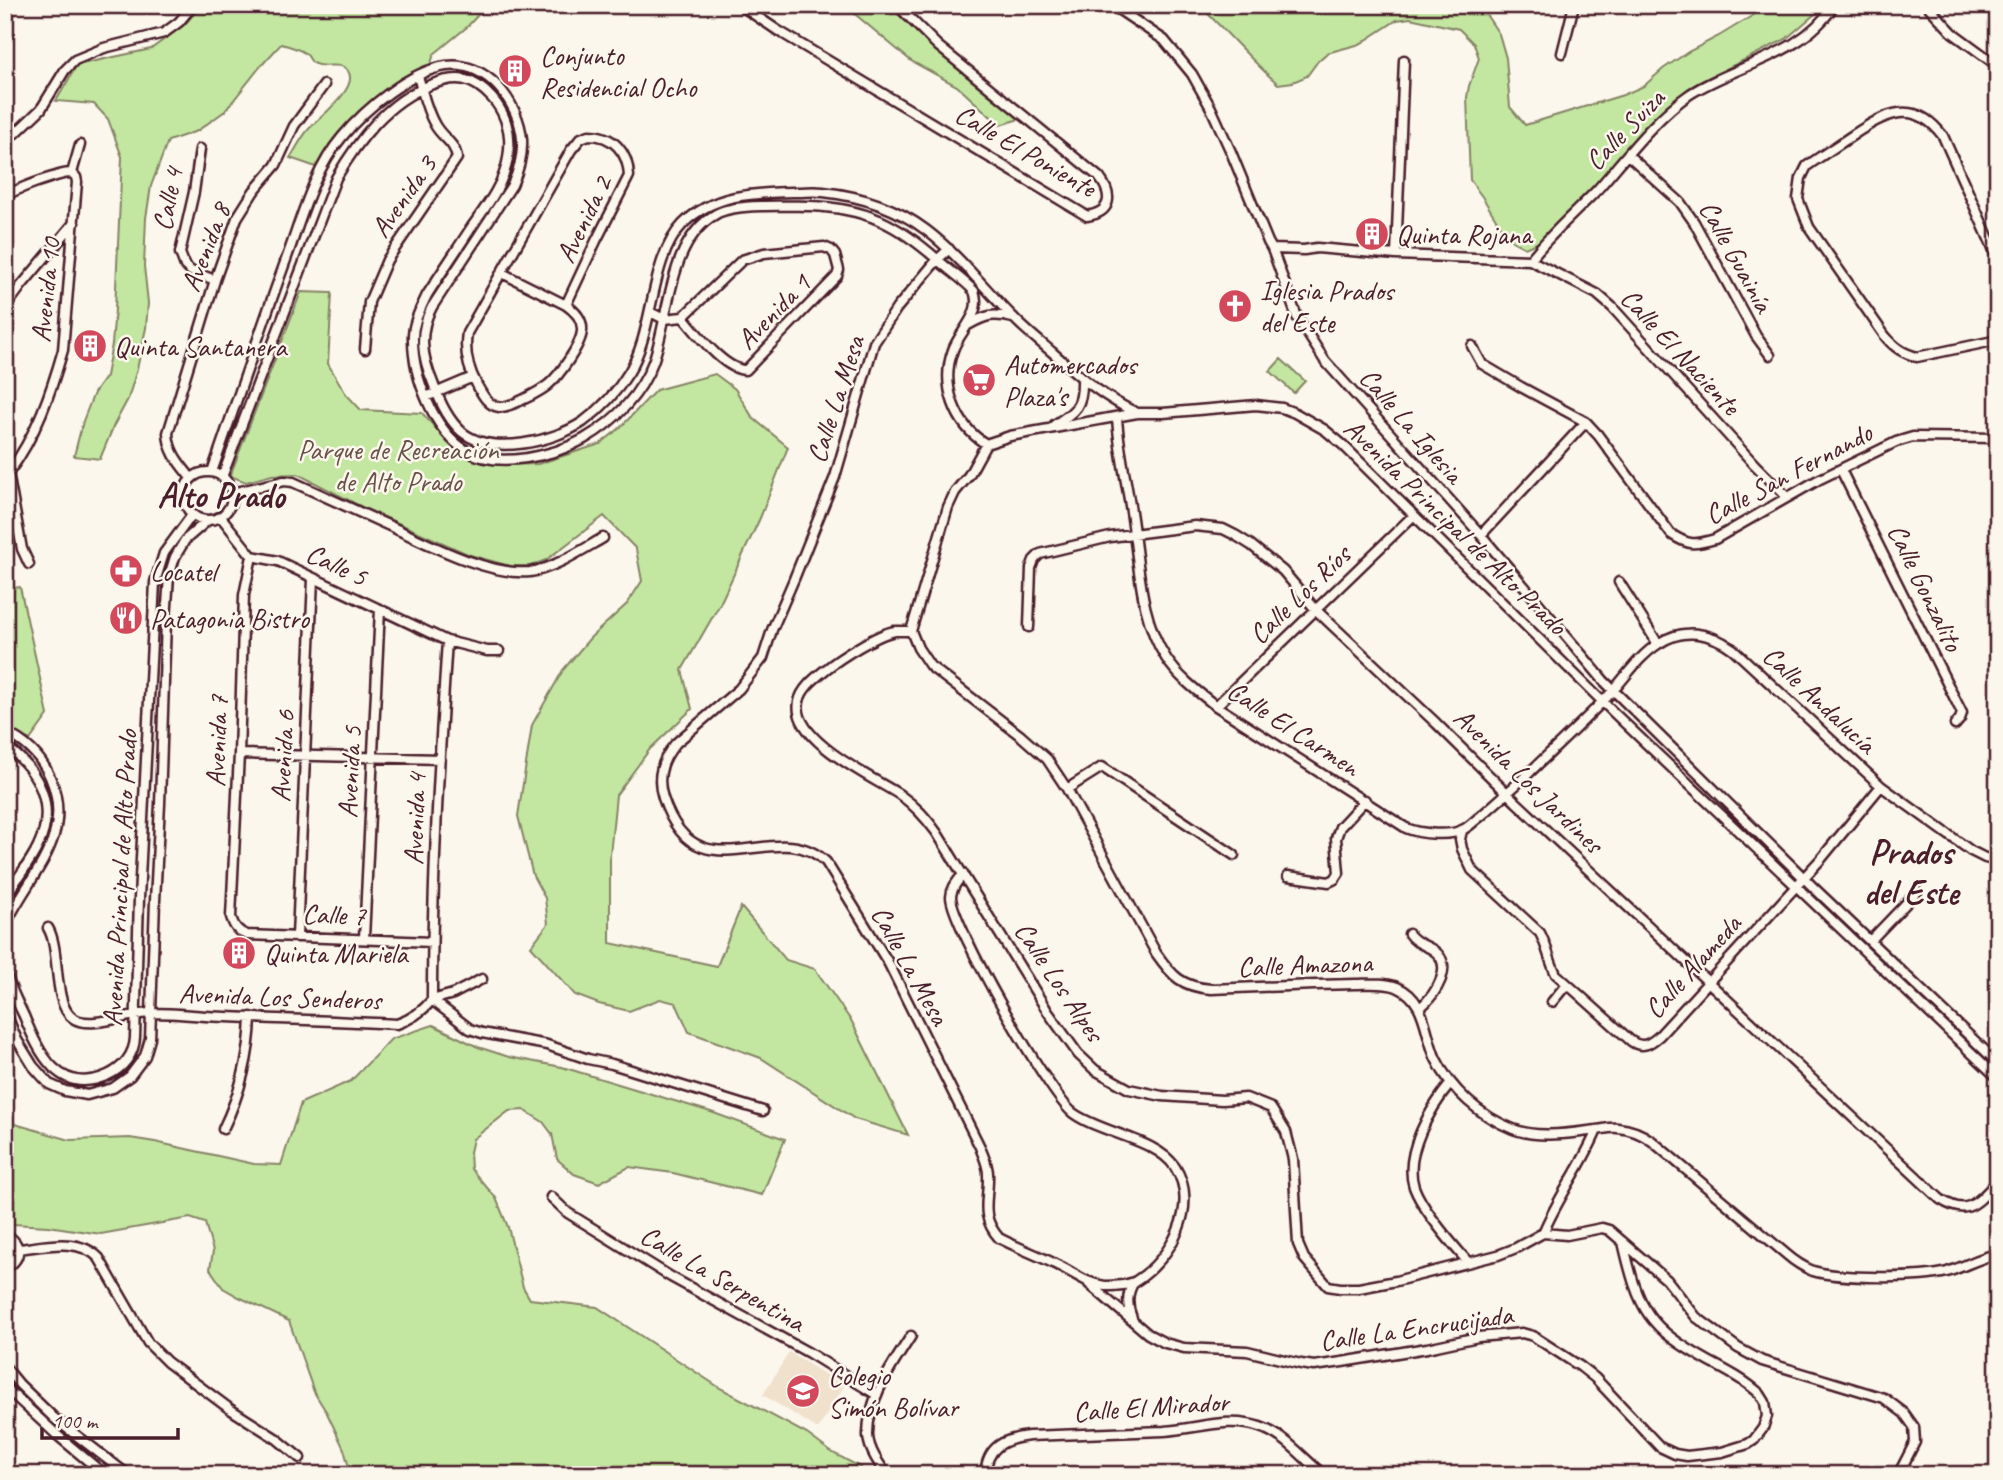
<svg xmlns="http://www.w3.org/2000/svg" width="2003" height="1480" font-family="Caveat,sans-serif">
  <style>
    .built { fill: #f0e1cd }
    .green { fill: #c3e7a1; stroke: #868366; stroke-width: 2 }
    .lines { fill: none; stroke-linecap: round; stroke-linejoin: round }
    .street-casing { stroke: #4a1f2b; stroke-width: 13 }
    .street { stroke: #fbf7ec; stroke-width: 8 }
    .labels { text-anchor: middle; stroke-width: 5; stroke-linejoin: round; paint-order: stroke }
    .poi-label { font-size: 28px; fill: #4a1f2b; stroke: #fbf7ec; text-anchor: start }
    .street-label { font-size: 28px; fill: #4a1f2b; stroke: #fbf7ec }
    .park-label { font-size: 28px; fill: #685148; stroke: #fbf7ec }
    .district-label { font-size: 35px; font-weight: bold; fill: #4a1f2b; stroke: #fbf7ec }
  </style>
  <rect width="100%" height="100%" fill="#fbf7ec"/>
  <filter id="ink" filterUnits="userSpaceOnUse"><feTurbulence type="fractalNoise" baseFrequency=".0143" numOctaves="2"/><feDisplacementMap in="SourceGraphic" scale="14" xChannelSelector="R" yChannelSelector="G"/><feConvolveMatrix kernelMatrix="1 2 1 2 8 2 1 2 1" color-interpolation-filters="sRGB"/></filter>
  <g filter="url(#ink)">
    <path class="built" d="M789,1352l55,34 -26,43 -55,-34z"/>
    <path class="green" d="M202,5h285l-20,22 -33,27 -5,15 -45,29 -50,45 -18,24 -26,-9c6,-9 11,-20 18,-28 10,-12 52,-42 40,-59 -7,-11 -25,-1 -35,-8 -3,-2 -4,-7 -7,-9 -7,-5 -16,-8 -25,-10l-21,23 -35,44 -28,20 -29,10 -17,45 -5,32 -2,48 4,37 -2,25 -9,41 -9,30 -14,26 -14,34 -26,-3 9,-35 11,-28 12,-17 6,-32 3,-35 7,-152 -14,-38 -14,-15 -38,-3 21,-36 74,-16 34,-25z
      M844,5h45c41,42 85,78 130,114l-19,6 -43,-39 -46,-25z
      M1199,5l141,2 1,-2h130l14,8 14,21 7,24 4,49 15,18 98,-30 21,-9 19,-17 25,-17 31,-16 51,-31h52l-6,8 -30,26 -90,45 -157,158 -14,6 -13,-7 -10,-12 -19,-31 -13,-18 -3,-83 2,-11 10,-28 -5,-14 -15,-15 -49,-11 -13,2 -37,24 -33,9 -9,8 -11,15 -14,6 -15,2c-28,-25 -52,-53 -79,-79z
      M301,292l31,1 -4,71 18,30 15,16 61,3 29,32 23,14 24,6 40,-1 62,-20 20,-16 36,-38 59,-16 20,15 18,29 35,29 -28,71 -40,86 -38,66 10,39 -42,40 -34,46 -6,60v88l107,23 24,-59 45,53 29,9 37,53 56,113 -53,-16 -94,-61 -72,-26 -13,-29 -16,-4 -31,12 -30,-7 -24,-9 -44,-49 17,-22 -3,-26 -12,-22 -15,-60 14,-91 31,-55 27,-32 37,-34 15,-23 -6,-32 -32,-33 -58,44 -16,6h-20l-40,-11 -106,-47 -66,-34 -26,1 -26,7 -16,-6z
      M1281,359l24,22 -11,12 -24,-22z
      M20,587l28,128 -18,25 -25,-12v-139z
      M433,1025l45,22 31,10 53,10 149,45 74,27 -23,56 -89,-22 -44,-6 -30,16 -25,-9 -17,-15 -5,-25 -9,-12 -19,-12 -15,1 -36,28 -3,13 1,17 25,29 12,29 15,60 7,12 67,8 123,81 87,46 24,18 29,15 8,8h-517l-7,-26 -17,-36 -13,-21 -25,-71 -50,-24 -16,-9 -13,-19 3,-18 -8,-28 -15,-5 -89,16 -53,-8 -36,-2 -7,-3v-100l65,19 60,-2 25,4 99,22 27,1 20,-62 50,-22 40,-42z"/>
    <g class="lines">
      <g class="street-casing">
        <path id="street" d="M740,5l37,25 310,186c25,-4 26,-21 12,-39l-161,-131 -41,-41
          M1112,5l52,35 28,34 19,34 20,44 37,90 4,7 25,68 28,44 156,174 123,146 209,206 185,176
          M1927,5l26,28 45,33
          M1562,53l12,-48
          M589,135c24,0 39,17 40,41l-33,65 -30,64c9,6 17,15 16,26 -1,14 -23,45 -34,54 -9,7 -38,23 -49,22 -11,-1 -17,-13 -22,-22 -8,-15 -13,-34 -10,-52l104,-183 10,-12z
          M5,140l13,-9 23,-22 24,-39 10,-10 29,-12 60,-15 15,-11 14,-17
          M200,149l-6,43 -14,61 5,13 6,5 24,9
          M1628,155l52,47 14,20 62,114 14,19
          M5,197c7,-7 57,-25 67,-24
          M949,249l-12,11 -40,48 -23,35 -39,134 -41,102 -22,51 -9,28 -24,31 -63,54c-14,16 -20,34 -13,55 34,102 113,15 163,64l63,102 91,183c3,9 8,17 8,27 1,27 -9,41 11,64 19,10 39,17 58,27 16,7 29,19 48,21 9,0 22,0 31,-5 35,-22 64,-75 39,-114 -18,-28 -75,-34 -102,-54 -23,-17 -121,-188 -122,-216 0,-9 7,-16 12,-23
          M1272,249l32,1 13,-2 79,7 134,5 67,34 15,13 143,158 32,32
          M1396,255l8,-195
          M1998,259l-55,-123c-29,-39 -58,-22 -90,-1 -16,11 -31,20 -46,31l-6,12 -3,21 11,28 76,109c10,12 18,17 32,21l81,-17
          M1530,260c20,-26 45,-47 67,-70 28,-32 58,-72 93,-96 47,-30 112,-38 144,-89
          M502,273l64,32
          M5,308l17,-23 52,-62
          M650,312l14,7 19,-2 59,-57 22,-7 60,-6 7,3 4,5 4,15 -2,6 -91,94c-22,0 -49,-37 -63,-53
          M968,325c18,-10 25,-12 45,-7
          M1472,346l10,18 39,23 65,35 12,13 73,99c18,12 24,11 44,5l103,-59 78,-38 17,-5 85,1
          M365,349l4,-47 18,-42 70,-102c-2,-16 -15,-20 -22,-33 -9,-15 -12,-32 -17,-49
          M426,397l47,-20
          M1117,417c2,39 13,78 17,117 6,42 8,87 32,124 12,19 32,34 50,48l190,122c14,6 45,9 58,1 6,-3 11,-9 17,-13 16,-14 32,-28 48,-43 27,-26 55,-52 81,-79 15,-16 29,-38 48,-50 25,-17 52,-12 75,5l148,137 90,65 14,7 13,3
          M1054,425c22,-14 29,-19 28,-46
          M986,444l-17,31 -14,17 -7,15 -37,124 7,17 12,18 91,70 26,23 20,30 89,164c16,23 26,34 55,36 48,-2 96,-4 144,-5 13,0 29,-2 42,3 30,13 27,46 39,72 15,31 44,57 77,70 25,10 58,4 84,1 7,-1 14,-3 21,-2 13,1 24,6 34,13l134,113c8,7 17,13 27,17 27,8 107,8 134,1 17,-5 33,-15 51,-18
          M5,457l17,92 7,15
          M1841,470l121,243 -2,6 -5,6
          M184 496a24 24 0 1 1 48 0a24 24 0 1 1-48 0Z
          M9,472c27,-36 42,-80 54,-122l14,-168 -1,-5 -4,-4 8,-28
          M212,472c25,-72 49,-144 75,-215 15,-41 27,-87 55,-120 23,-28 68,-66 104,-71 40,-6 73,36 76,73 1,16 -3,31 -10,46l-80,122c-14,25 -10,50 1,76 6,17 15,37 29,49 30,24 91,10 121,-10 18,-13 34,-30 46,-50 26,-42 20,-113 54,-148 31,-31 73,-31 114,-32 9,0 17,-1 26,0 37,4 74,16 103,38 33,25 58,58 86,86 12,13 26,24 40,36 27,24 52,46 85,61
          M222,477l114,-299c23,-39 51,-76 94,-93 26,-10 42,-9 62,13 15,17 20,37 16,60 -4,26 -22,49 -37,70 -15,23 -30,45 -44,67 -7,15 -15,29 -14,45 0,36 21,92 54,111 31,18 87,5 117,-12 31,-18 56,-43 69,-77 17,-46 15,-121 63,-148 19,-11 71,-8 94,-8 56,2 87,18 128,54 12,11 26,20 36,31 9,23 -14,39 -21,59 -13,35 2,75 33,94l24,-8 127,-23h26l93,-8 26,3 13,5 30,17 18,15 270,267 385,366
          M191,478c-11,-14 -22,-25 -23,-45l47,-153 22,-62 17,-27 22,-26 18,-39 30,-41
          M232,493l52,-12 9,1c33,15 66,30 99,45 36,17 97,49 138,45 23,-3 52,-22 73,-34
          M221,517l31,39 26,5 169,80 40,10h12
          M1481,535l105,-113
          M252,556l-8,39 -5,159 -8,163c3,10 7,15 16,18l185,7
          M1619,582l39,62
          M1029,627l2,-59 3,-8 6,-6 70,-17 85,-11 28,3 12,6 16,10 32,26 33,39 120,113 80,79 424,397c29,19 37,3 58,-18
          M911,631c-6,0 -11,0 -16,0 -18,3 -55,27 -70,39 -10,8 -24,19 -26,32 -8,38 75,76 101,93 16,11 26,23 37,38l111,179 30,42 17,16 34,19 33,7 60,4 24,-2 25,10 15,24 7,27 5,85 6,14 24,28 12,2h19l37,-7 102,-26 18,-7 27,-15
          M1216,706l198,-191
          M5,732c21,10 36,24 45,45 26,61 -22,98 -45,149
          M5,746c34,23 52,61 33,100 -8,18 -23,34 -33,52
          M239,754l201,5
          M1067,789l35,-22 132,88
          M1462,831l-2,8 2,10 10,21 68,63c7,13 9,27 16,41l75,67c11,8 19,3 28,-5l162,-177 60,-73
          M1288,876l41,6 6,-3 4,-6 -3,-35 4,-11 25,-27
          M48,928c13,21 4,76 25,90 16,12 58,-5 78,-5 25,0 50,3 75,4 57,2 114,4 171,7 15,-5 25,-12 35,-24
          M1409,934c6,9 16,11 24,16 23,15 2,45 -13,58
          M297,936l16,-357
          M364,938l16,-329
          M1870,941l47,-49
          M5,971c5,16 12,31 19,45 15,37 35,81 84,59 15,-7 26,-20 27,-37l4,-140 16,-316 9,-29 28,-38
          M432,1000c0,-120 7,-239 15,-359
          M432,1000l38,29 12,4 65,12 41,14 24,5 151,47
          M432,1000l21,-6 29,-15
          M1552,1002l14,-17
          M5,1011l12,29 16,26 16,18 16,7 22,4 26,-7 17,-12 15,-20 5,-17 1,-26 4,-112 5,-97 6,-184 3,-44 6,-19 10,-17 22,-19
          M1451,1083c-20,24 -48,71 -37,104 8,22 38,57 54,75
          M223,1129c17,-35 27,-73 28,-112
          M551,1197l17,16 103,64 138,76 68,42
          M1543,1233l24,2 35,-7 7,2 58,50 29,37 42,31 24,13 122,37 20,15 10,14 1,15 -17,33
          M1543,1233c15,-36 39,-67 54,-103
          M5,1235c18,7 17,26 0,33
          M19,1249c26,-3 60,-12 80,9l49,85 19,19 63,47 47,30 23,19
          M1089,1284l59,50 17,9 19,5 63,3 54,13 13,2 28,-4 85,-14 51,-11 44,-4 11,3 48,31 14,11 65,69 15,7 12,2 35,-4 26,-8 6,-4 9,-12 4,-12 -2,-14 -5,-8c-14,-13 -33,-23 -50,-32 -63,-35 -71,-51 -87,-120
          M1132,1318c-5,-12 -6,-24 2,-36
          M5,1367l14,17 35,34 74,57
          M5,1387l52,48 48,40
          M887,1475c-8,-11 -18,-25 -19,-39 -1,-37 25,-71 43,-100
          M985,1475c2,-29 19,-36 44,-39 45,-2 90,-3 135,-5 33,-2 64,-15 96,-4 27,9 42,31 64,48"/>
      </g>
      <use href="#street" class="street"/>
    </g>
  </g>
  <defs>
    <g id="building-disc" transform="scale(1.75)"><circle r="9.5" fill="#d1495b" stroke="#fbf7ec"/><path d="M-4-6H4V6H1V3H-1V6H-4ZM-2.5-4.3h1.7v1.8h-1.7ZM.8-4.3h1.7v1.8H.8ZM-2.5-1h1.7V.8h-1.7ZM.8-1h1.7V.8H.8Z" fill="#fff"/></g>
    <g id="church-disc" transform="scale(1.75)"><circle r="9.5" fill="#d1495b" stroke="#fbf7ec"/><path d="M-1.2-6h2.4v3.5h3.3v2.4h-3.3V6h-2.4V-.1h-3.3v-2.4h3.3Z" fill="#fff"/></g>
    <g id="supermarket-disc" transform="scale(1.75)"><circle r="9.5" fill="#d1495b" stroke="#fbf7ec"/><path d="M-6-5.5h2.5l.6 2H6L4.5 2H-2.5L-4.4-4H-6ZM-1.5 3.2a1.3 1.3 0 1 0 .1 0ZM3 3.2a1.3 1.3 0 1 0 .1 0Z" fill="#fff"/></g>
    <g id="pharmacy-disc" transform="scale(1.75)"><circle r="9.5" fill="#d1495b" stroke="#fbf7ec"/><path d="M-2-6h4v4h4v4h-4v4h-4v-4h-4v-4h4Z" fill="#fff"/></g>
    <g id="restaurant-disc" transform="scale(1.75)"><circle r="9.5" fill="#d1495b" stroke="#fbf7ec"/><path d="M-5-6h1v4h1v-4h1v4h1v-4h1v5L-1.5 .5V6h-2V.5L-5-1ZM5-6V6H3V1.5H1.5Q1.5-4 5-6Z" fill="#fff"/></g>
    <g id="school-disc" transform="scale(1.75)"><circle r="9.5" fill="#d1495b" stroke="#fbf7ec"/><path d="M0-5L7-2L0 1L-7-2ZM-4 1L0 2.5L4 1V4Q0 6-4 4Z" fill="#fff"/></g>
  </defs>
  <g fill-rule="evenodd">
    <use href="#building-disc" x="515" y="71"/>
    <use href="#building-disc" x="1372" y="234"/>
    <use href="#church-disc" x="1235" y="306"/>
    <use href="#building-disc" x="90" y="346"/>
    <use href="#supermarket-disc" x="979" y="380"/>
    <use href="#pharmacy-disc" x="126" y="571"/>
    <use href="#restaurant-disc" x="126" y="618"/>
    <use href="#building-disc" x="239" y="953"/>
    <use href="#school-disc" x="803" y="1391"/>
  </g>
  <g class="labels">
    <g class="poi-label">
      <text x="540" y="65">Conjunto<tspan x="540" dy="32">Residencial Ocho</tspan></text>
      <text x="1396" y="244">Quinta Rojana</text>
      <text x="1260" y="300">Iglesia Prados<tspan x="1260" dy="32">del Este</tspan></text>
      <text x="114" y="356">Quinta Santanera</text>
      <text x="1004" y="374">Automercados<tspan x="1004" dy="32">Plaza's</tspan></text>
      <text x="150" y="581">Locatel</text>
      <text x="150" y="628">Patagonia Bistro</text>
      <text x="264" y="963">Quinta Mariela</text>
      <text x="828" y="1385">Colegio<tspan x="828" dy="32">Simón Bolívar</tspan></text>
    </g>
    <g class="street-label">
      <text transform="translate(1624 129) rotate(-46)" y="10">Calle Suiza</text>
      <text transform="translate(1026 150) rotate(30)" y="10">Calle El Poniente</text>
      <text transform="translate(403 196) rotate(-55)" y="10">Avenida 3</text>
      <text transform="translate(167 199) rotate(-79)" y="10">Calle 4</text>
      <text transform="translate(583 219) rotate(-64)" y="10">Avenida 2</text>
      <text transform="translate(205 247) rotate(-69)" y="10">Avenida 8</text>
      <text transform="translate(1737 256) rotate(61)" y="10">Calle Guainía</text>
      <text transform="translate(45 290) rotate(-84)" y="10">Avenida 10</text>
      <text transform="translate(773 311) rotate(-46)" y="10">Avenida 1</text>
      <text transform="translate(1681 351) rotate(47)" y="10">Calle El Naciente</text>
      <text transform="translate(835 399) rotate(-72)" y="10">Calle La Mesa</text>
      <text transform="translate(1412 425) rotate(49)" y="10">Calle La Iglesia</text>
      <text transform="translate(1788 473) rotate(-28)" y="10">Calle San Fernando</text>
      <text transform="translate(1456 526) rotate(44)" y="10">Avenida Principal de Alto Prado</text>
      <text transform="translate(337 564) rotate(25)" y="10">Calle 5</text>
      <text transform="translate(1926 587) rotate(64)" y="10">Calle Gonzalito</text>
      <text transform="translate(1299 594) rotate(-44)" y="10">Calle Los Ríos</text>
      <text transform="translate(1820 699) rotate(43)" y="10">Calle Andalucía</text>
      <text transform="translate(1294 728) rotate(33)" y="10">Calle El Carmen</text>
      <text transform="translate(216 741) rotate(-88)" y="10">Avenida 7</text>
      <text transform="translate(282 756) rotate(-87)" y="10">Avenida 6</text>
      <text transform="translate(349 772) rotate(-87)" y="10">Avenida 5</text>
      <text transform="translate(1529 780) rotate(44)" y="10">Avenida Los Jardines</text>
      <text transform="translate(414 819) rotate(-88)" y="10">Avenida 4</text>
      <text transform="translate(119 878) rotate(-87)" y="10">Avenida Principal de Alto Prado</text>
      <text transform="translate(334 914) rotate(2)" y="10">Calle 7</text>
      <text transform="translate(1305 964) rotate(-2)" y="10">Calle Amazona</text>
      <text transform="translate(911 965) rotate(61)" y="10">Calle La Mesa</text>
      <text transform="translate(1692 966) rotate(-48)" y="10">Calle Alameda</text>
      <text transform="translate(1060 981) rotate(56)" y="10">Calle Los Alpes</text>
      <text transform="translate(280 996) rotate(2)" y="10">Avenida Los Senderos</text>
      <text transform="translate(723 1278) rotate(30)" y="10">Calle La Serpentina</text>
      <text transform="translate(1416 1327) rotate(-8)" y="10">Calle La Encrucijada</text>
      <text transform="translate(1151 1406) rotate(-4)" y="10">Calle El Mirador</text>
    </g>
    <g class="park-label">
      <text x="398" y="459">Parque de Recreación<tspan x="398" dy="32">de Alto Prado</tspan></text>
    </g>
    <g class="district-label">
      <text x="221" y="507">Alto Prado</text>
      <text x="1911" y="864">Prados<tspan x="1911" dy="40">del Este</tspan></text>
    </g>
  </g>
  <rect width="2003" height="1480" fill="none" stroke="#fbf7ec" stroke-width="28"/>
  <rect x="14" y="14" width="1975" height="1452" fill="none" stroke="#4a1f2b" stroke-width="2.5" filter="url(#ink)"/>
  <path d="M42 1428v10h136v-10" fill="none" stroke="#4a1f2b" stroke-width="3.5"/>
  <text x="52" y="1428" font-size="21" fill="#4a1f2b" stroke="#fbf7ec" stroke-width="5" paint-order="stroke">100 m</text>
</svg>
